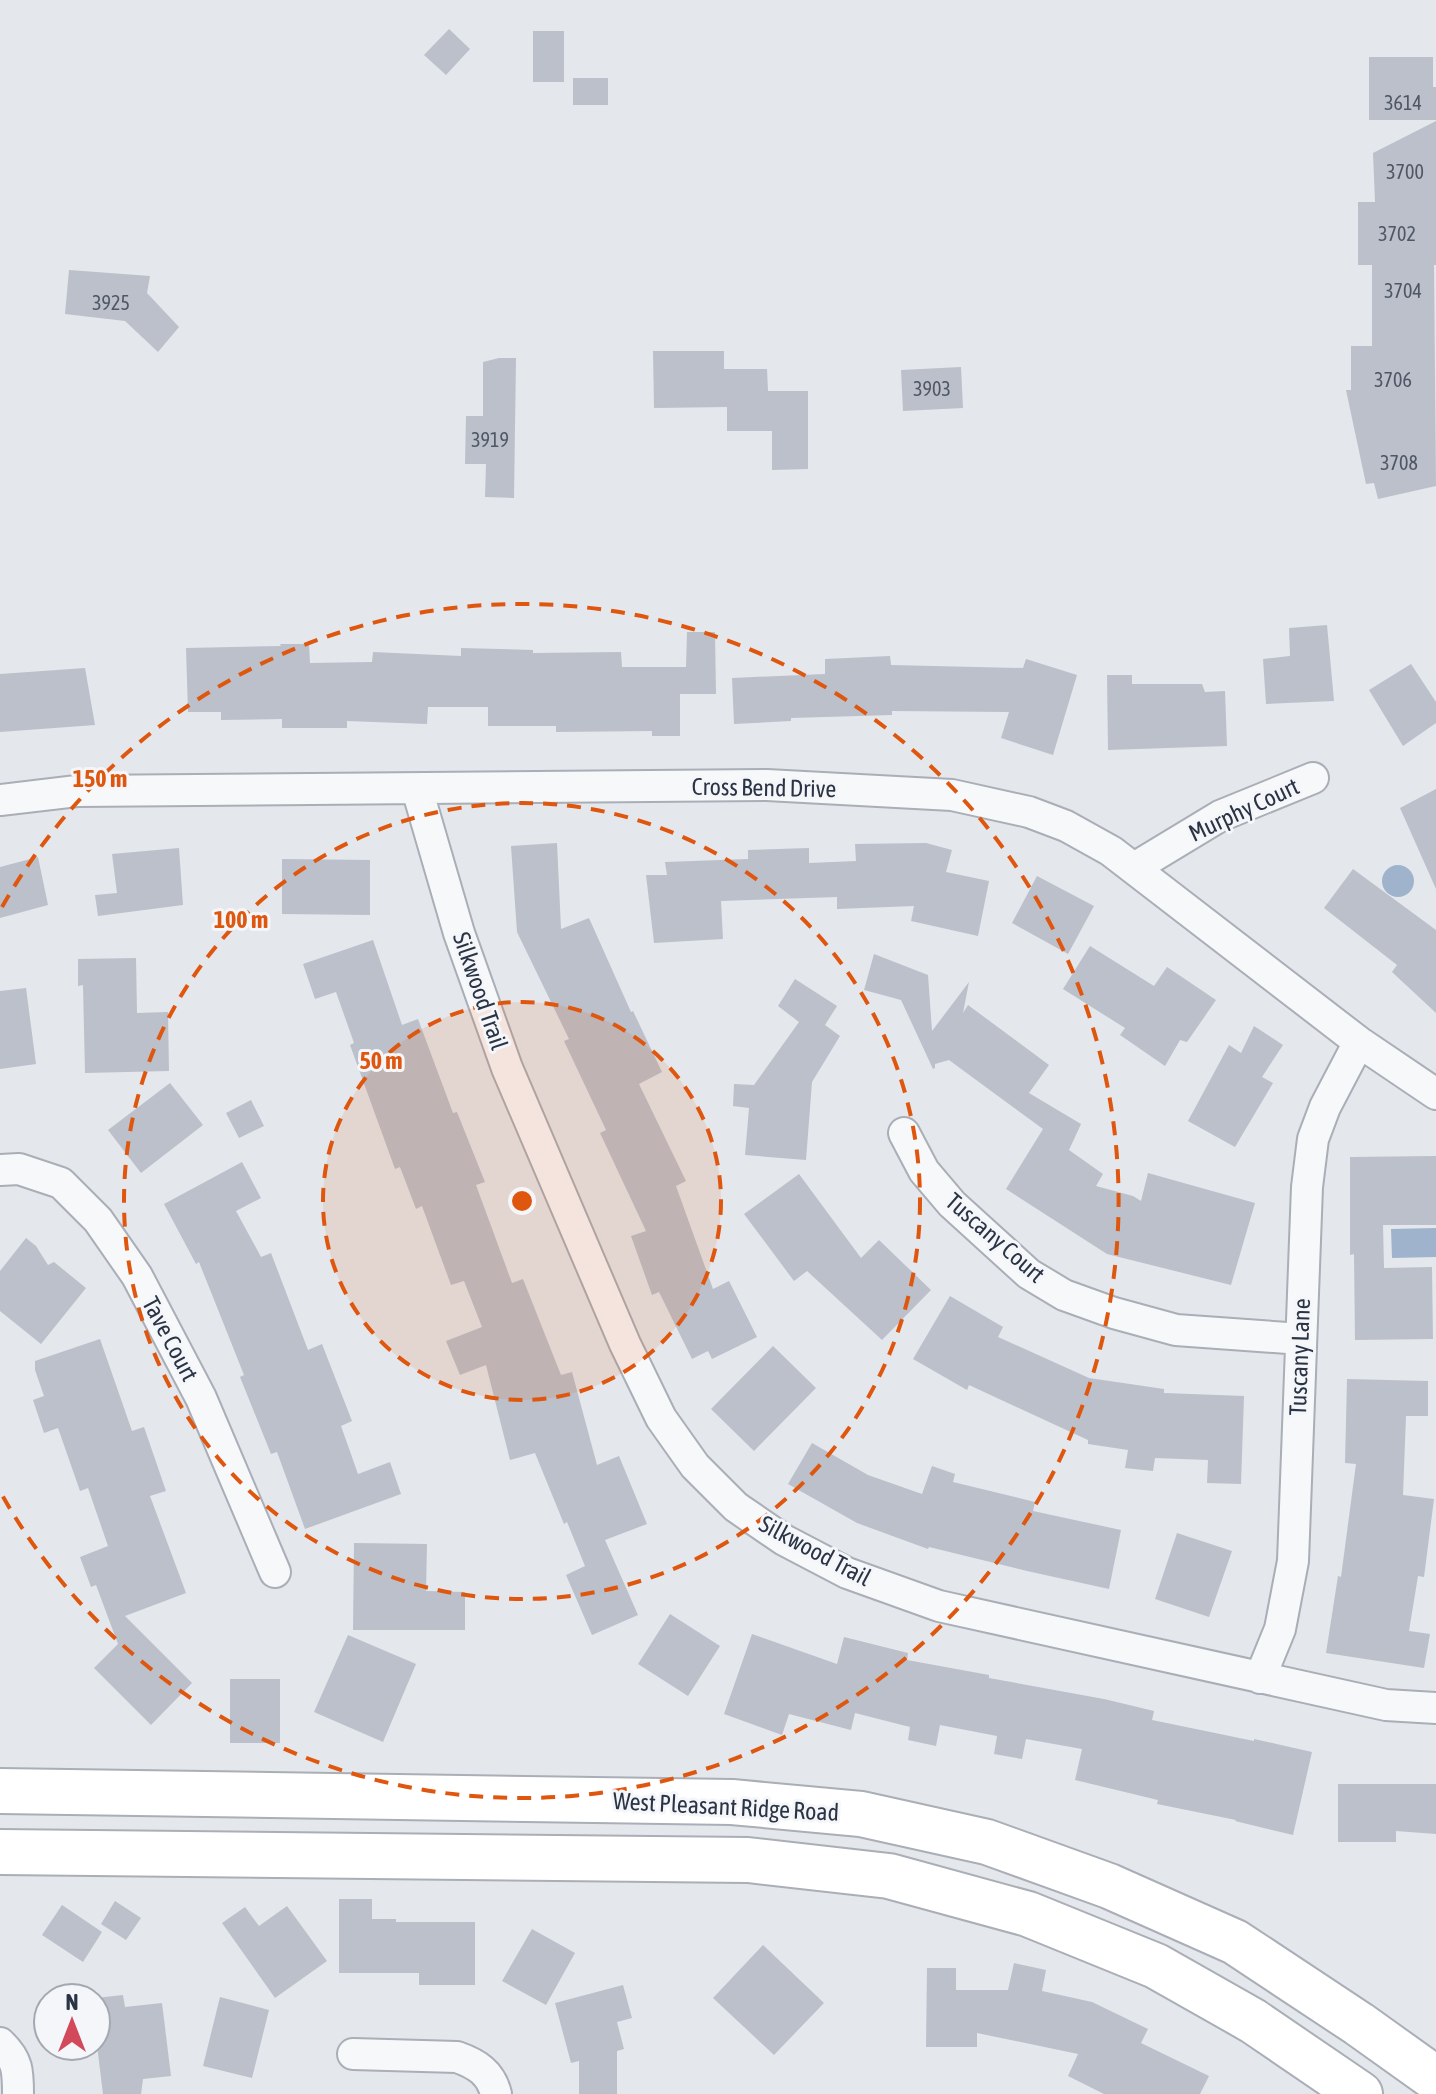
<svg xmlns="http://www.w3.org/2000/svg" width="1436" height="2094" font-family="'Asap Condensed',sans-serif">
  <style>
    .water { fill: #9fb4cc }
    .building { fill: #bbc0ca }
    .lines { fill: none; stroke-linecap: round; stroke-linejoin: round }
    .street-casing { stroke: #a9aeb7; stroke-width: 34 }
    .secondary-casing { stroke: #a9aeb7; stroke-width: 48 }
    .street { stroke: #f7f8fa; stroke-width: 30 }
    .secondary { stroke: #fff; stroke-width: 44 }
    .ring { fill: none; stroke: #df570f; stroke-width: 4; stroke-dasharray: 14 10 }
    .labels { text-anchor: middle; stroke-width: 6; stroke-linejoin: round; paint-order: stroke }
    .number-label { font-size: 20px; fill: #4f5766 }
    .street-label { font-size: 24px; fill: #2b3445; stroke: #f4f6f9 }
    .centre { fill: #df570f; stroke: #f4f6f9; stroke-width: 4 }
    .ring-label { font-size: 24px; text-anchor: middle; font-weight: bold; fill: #df570f; stroke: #f4f6f9; stroke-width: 6; stroke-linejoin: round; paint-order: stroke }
  </style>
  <rect width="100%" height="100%" fill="#e4e7ec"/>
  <path class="water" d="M1382 881a16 16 0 1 1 32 0a16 16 0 1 1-32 0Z
    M1436,1228v29l-44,1 -1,-29z"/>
  <path class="building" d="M449,29l21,20 -24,26 -22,-20z
    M533,31h31v51h-31z
    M1369,57h64v30h3v33h-67z
    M573,78h35v27h-35z
    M1436,121v144h-2l2,221 -58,13 -4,-16 -8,1 -20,-94h5v-44h21v-81h-14v-63h17l-2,-49z
    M69,270l81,6 -3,17 32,34 -21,25 -33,-31 -60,-7z
    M653,351h71v18h43l1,22h40v78l-36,1v-39h-45v-24l-73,1z
    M499,358h17l-2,140 -29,-1 1,-33h-21l1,-48h17v-54z
    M961,367l2,41 -60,3 -2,-41z
    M1327,625l7,76 -68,3 -3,-45 27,-3 -1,-28z
    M687,632h28l1,62h-36v42h-28v-5l-96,1v-6h-68v-19h-60l-1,17 -80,-3v7h-65v-9l-61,1v-8h-33l-2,-64 95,-2 -1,-2h29l1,19 62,-1 1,-10 88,4v-8l72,2v3l88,-1 1,15h64z
    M890,656l1,9 132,3 3,-9 51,16 -24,80 -52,-17 8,-26 -117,-1v4l-101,3v3l-57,3 -2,-46 93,-4v-15z
    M1411,664l25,38v21l-33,23 -34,-56z
    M85,668l10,57 -95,7v-58z
    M1107,675h25v9h70l3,8 20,-1 2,55 -119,4z
    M1436,789v100l-36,-81z
    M557,843l4,86 28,-11 42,94 2,-1 29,61 -23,12 47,97 -10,5 37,103 16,-8 28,56 -45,22 -4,-8 -16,8 -33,-67 -7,3 -21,-59 15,-5 -46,-98 6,-3 -42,-89 5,-2 -52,-107 -6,-86z
    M926,843l26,7 -6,22 43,9 -11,55 -67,-15 3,-15 -77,3v-12l-116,4 2,38 -69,4 -8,-68h21l-2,-13 83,-3v-9l61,-2v15l47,-2 -1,-17z
    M179,848l4,57 -85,11 -3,-21 22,-2 -5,-39z
    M38,857l10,48 -48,13v-51z
    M282,859l88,1v55l-88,-1z
    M1353,869l83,61v83l-44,-41 5,-7 -73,-57z
    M1037,876l57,30 -26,48 -56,-31z
    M373,940l29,85 16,-6 35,94 4,-1 28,70 -9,3 36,98 11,-4 38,96 11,-3 25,93 22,-9 28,68 -42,16 33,75 -46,20 -26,-60 19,-9 -18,-44 -3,2 -29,-71 -25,7 -24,-95 -26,10 -14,-34 36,-14 -18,-46 -13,4 -29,-79 -6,3 -16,-42 -5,2 -45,-124 4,-2 -18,-51 -21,7 -12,-35z
    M1090,946l64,40 13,-19 49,33 -29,42 -7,-2 -15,26 -45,-31 5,-7 -62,-39z
    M874,954l54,21 4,56 37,-49 -6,31 5,-8 81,60 -20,28 52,31 -12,26 34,24 -7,12 37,10 8,5 7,-28 107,30 -24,82 -124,-31 -101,-65 37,-60 -94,-69 -14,4v4l-2,1 -32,-69 -37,-10z
    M136,958l1,55 31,-1 1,59 -84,2 -2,-88 -5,1v-27z
    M795,979l42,27 -12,19 15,11 -28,46 -6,78 -61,-5 4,-47 -16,-2 1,-22 20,1 45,-63 -21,-16z
    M26,988l10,76 -36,5v-78z
    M1254,1026l29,19 -21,32 11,6 -38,64 -47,-26 41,-76 12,8z
    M170,1083l33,42 -62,48 -33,-43z
    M251,1100l13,26 -25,12 -13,-25z
    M1436,1156v69h-53l1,43 48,-1 1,72 -78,1 -1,-86 -4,1v-98z
    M242,1162l19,36 -25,13 25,46 10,-4 37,97 14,-6 30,77 -11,5 17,48 32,-12 11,32 -96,35 -28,-77 -6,2 -31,-77 4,-2 -45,-113 -3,2 -32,-60z
    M799,1174l62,84 18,-18 52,50 -49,50 -75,-69 -13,10 -50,-67z
    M26,1238l10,8 12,19 6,-3 32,26 -45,56 -41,-33v-40z
    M950,1296l53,31 -5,10 91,41 75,11v4l80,3 -3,88 -34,-1 1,-23 -53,-2 -2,13 -28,-3 3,-18 -40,-6v-4l-119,-55 -2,5 -54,-31z
    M100,1339l32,92 12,-4 22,64 -16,5 36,97 -61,23 67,67 -41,42 -57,-57 24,-24 -22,-59 -5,2 -11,-30 28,-11 -20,-58 -8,3 -22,-63 -14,5 -11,-33 11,-4 -9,-26v-9z
    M773,1346l43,42 -62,63 -43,-42z
    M1347,1379l81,2v35h-22l-3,79 31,4 -10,78 -6,-1 -9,55 21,3 -6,34 -98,-15 12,-77 3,1 15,-113 -11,-1z
    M812,1443l56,32 54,19 10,-28 23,8 -2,8 82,20 -2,9 88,19 -12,59 -82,-18 -98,-24 -1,2 -71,-26 -69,-39z
    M1177,1533l55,18 -23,66 -54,-18z
    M354,1543l73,1 -1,47 39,1v38h-112z
    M670,1614l50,32 -32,50 -50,-32z
    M752,1634l85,30 7,-27 64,16 -1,7 82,15v3l115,21 50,12 -2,9 102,21v-2l58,13 -19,83 -58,-14 1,-1 -79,-16 1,-4 -83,-20 7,-31 -56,-10 -4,20 -28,-5 3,-18 -57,-11 -4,21 -28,-6 2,-13 -55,-14 -4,17 -62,-16 -7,21 -58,-21z
    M348,1635l68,29 -33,78 -69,-30z
    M230,1679h50v64h-50z
    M1338,1784h98v50l-40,-3v11h-58z
    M339,1899h33v20h24v3h79v63h-56v-12h-80z
    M115,1901l26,17 -15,22 -25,-16z
    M62,1905l40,27 -19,30 -41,-27z
    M287,1906l40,55 -52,37 -53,-75 23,-16 14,19z
    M532,1929l43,24 -29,52 -44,-24z
    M763,1945l61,58 -50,52 -61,-57z
    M1014,1963l32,7 -4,21 50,11 56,27 -7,14 68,33 -9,18h-96l-36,-18 10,-22 -101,-21v14h-51l1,-79h29v22h52z
    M623,1985l9,33 -15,4 7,27 -7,2v43h-38v-33l-8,2 -16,-60z
    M123,1995l2,12 37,-4 9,73 -28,3 -2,15h-38l-7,-57v-39z
    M220,1997l49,13 -17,68 -49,-12z"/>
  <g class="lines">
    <g class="street-casing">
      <path id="street" d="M417,789l42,144 48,135 118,276 36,74 34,48 41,41 48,33 63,33 92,33 447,99 50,3
        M0,800l77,-9 690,-6 185,10 77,17 37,14 45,25 248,191 77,52
        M1134,868l86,-52 93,-38
        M904,1133l20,38 28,33 77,70 35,21 50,18 62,17 125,9
        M0,1170l19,-1 42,14 37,37 39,56 64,122 74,174
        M1260,1678l20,-49 13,-68 14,-374 6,-48 12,-32 34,-65
        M0,2043c18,17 18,28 18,51
        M353,2054l104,3c20,7 34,16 39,37"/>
    </g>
    <g class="secondary-casing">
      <path id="secondary" d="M0,1791l732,11 129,12 126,28 122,44 126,56 124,82 77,55
        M0,1852l748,8 141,16 139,38 128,52 97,55 107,73"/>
    </g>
    <use href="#street" class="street"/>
    <use href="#secondary" class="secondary"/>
  </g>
  <circle cx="522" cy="1201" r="199" fill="#df570f" fill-opacity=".12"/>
  <g class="ring">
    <circle cx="522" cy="1201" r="199"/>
    <circle cx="522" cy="1201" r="398"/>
    <path d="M2 907A597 597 0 1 1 2 1495"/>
  </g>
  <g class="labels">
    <g class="number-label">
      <text x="1403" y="110">3614</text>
      <text x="1405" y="179">3700</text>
      <text x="1397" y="241">3702</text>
      <text x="1403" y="298">3704</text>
      <text x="111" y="310">3925</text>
      <text x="1393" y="387">3706</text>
      <text x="932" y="396">3903</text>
      <text x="490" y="447">3919</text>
      <text x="1399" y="470">3708</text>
    </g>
    <g class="street-label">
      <text transform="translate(764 788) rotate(1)" y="8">Cross Bend Drive</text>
      <text transform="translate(1244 810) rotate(-25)" y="8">Murphy Court</text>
      <text transform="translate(480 991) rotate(71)" y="8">Silkwood Trail</text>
      <text transform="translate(995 1238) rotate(41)" y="8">Tuscany Court</text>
      <text transform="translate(170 1339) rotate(62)" y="8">Tave Court</text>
      <text transform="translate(1300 1357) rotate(-88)" y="8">Tuscany Lane</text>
      <text transform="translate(815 1551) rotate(28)" y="8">Silkwood Trail</text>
      <text transform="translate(726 1807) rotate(3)" y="8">West Pleasant Ridge Road</text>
    </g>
  </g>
  <circle cx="522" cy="1201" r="12" class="centre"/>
  <g class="ring-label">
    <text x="100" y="787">150 m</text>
    <text x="241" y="928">100 m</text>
    <text x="381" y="1069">50 m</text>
  </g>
  <g transform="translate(72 2022)"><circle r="38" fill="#f4f6f9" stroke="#a4a8b1" stroke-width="2"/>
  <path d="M0-6L14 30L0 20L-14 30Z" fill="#d1495b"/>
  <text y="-12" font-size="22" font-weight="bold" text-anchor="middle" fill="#2b3445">N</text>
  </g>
</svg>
